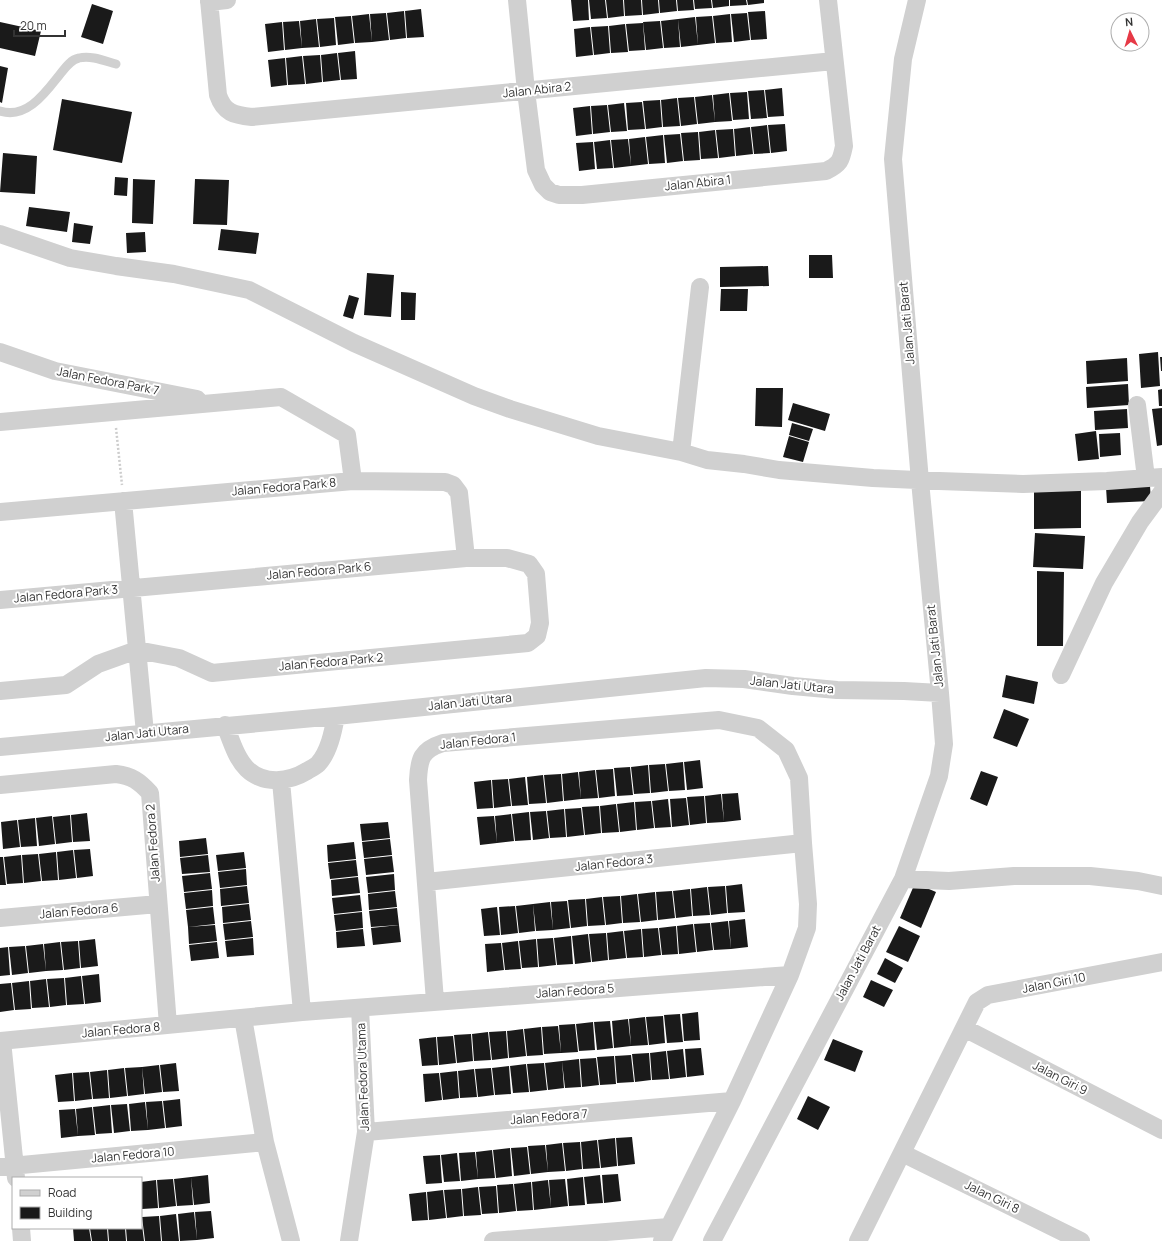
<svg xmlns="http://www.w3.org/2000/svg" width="1162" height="1241" font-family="Manrope,sans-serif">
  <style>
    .building { fill: #1a1a1a }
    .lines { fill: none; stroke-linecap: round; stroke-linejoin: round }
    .path { stroke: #cdcdcd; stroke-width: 2.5; stroke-dasharray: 2 2; stroke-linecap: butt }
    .lane { stroke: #d0d0d0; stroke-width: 9 }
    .street { stroke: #d0d0d0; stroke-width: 18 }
    .labels { text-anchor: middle; stroke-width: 4; stroke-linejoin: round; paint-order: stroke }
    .street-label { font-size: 12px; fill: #333; stroke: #fff }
  </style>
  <rect width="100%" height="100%" fill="#fff"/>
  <path class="building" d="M571,0h17l1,20 -16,1z
    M589,0h16l2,18 -16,1z
    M606,0h17l1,16 -16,2z
    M624,0h17l1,15 -17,1z
    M642,0h16l1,13 -16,2z
    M659,0h17l1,11 -17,2z
    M677,0h16l1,10 -16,1z
    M694,0h17l1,8 -17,1z
    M712,0h17v6l-16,2z
    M730,0h16l1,5 -17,1z
    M747,0h17v3l-16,2z
    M92,4l21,7 -10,33 -22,-7z
    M421,9l3,28 -17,1 -2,-27z
    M404,11l2,27 -16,2 -3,-27z
    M765,11l2,28 -16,1 -3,-28z
    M386,13l3,27 -17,2 -2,-28z
    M747,13l3,27 -16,2 -3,-28z
    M369,14l3,28 -17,1 -3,-27z
    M730,14l2,28 -16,1 -3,-27z
    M351,16l3,27 -16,2 -3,-28z
    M712,16l3,27 -17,2 -2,-28z
    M695,17l3,28 -17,2 -3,-28z
    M334,18l2,27 -16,2 -3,-28z
    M316,19l3,28 -17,1 -2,-27z
    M678,19l2,28 -16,1 -3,-27z
    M299,21l3,27 -17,2 -2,-28z
    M660,21l3,27 -17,2 -3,-28z
    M0,22l41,9 -6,25 -35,-8z
    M282,22l2,28 -16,2 -3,-28z
    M643,23l2,27 -16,1 -3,-27z
    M625,24l3,28 -17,1 -2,-27z
    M608,26l2,27 -16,2 -3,-28z
    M590,27l3,28 -17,2 -2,-28z
    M355,51l2,28 -16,1 -3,-27z
    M337,53l3,27 -17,2 -2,-27z
    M320,55l2,27 -16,2 -3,-28z
    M302,56l3,28 -17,1 -2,-27z
    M285,58l2,27 -16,2 -3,-27z
    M0,66l8,2 -6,35 -2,-1z
    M782,88l2,28 -16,1 -3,-27z
    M764,90l3,28 -16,1 -3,-28z
    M747,92l2,27 -16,1 -3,-27z
    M729,93l3,28 -17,1 -2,-27z
    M712,95l3,27 -17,2 -3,-27z
    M694,97l3,27 -16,2 -3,-28z
    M677,98l3,28 -17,1 -2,-27z
    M62,99l70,13 -10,51 -69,-13z
    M660,100l2,27 -16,2 -3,-28z
    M642,102l3,27 -17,1 -2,-27z
    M624,103l3,28 -16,1 -3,-27z
    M607,105l3,27 -17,2 -2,-28z
    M590,106l2,28 -16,2 -3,-28z
    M785,124l2,27 -16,2 -3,-28z
    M767,125l3,28 -16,1 -3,-27z
    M750,127l3,27 -17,2 -2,-27z
    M733,129l2,27 -16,2 -3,-28z
    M715,130l3,28 -17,1 -2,-27z
    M698,132l2,28 -16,1 -3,-28z
    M680,134l3,27 -16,2 -3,-28z
    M663,135l2,28 -16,1 -3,-27z
    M645,137l3,27 -17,2 -2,-27z
    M628,139l3,27 -17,2 -3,-28z
    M610,140l3,28 -16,1 -3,-27z
    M593,142l2,27 -16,2 -3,-28z
    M3,153l34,3 -2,38 -35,-2z
    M115,177l13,1 -1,18 -13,-1z
    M133,179l22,1 -2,44 -21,-1z
    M195,179l34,1 -2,45 -34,-1z
    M29,207l41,5 -3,20 -41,-6z
    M74,223l19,3 -3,18 -18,-2z
    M221,229l38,4 -3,21 -38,-4z
    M145,232l1,20 -19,1 -1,-20z
    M809,255h23l1,23h-24z
    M768,266l1,20 -49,1v-20z
    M367,273l27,2 -3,42 -27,-2z
    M721,289h27l-1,22h-27z
    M401,292l15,1 -1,27h-14z
    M349,295l10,3 -6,21 -10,-3z
    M1158,352l2,34 -19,2 -2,-34z
    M1160,357h2v14h-1z
    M1127,358l1,23 -41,3 -1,-23z
    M1128,384l1,21 -42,3 -1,-21z
    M756,388h27l-1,39 -27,-1z
    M1162,389v17h-3l-1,-16z
    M793,403l37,11 -5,17 -37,-11z
    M1162,408v37l-5,1 -5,-37z
    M1127,409l1,19 -33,2 -1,-19z
    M792,423l21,6 -4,12 -20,-6z
    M1096,431l3,28 -21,2 -3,-27z
    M1120,433l1,22 -21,2 -1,-23z
    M789,436l20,6 -6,20 -20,-5z
    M1150,486l1,15 -44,2 -1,-16z
    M1081,488v40l-47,1v-40z
    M1035,533l50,3 -2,33 -50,-2z
    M1037,571l27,1 -1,74h-26z
    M1006,675l32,7 -4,22 -32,-7z
    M1004,709l25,10 -12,28 -24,-9z
    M700,760l3,28 -16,2 -3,-28z
    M683,762l2,28 -16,1 -3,-27z
    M665,764l3,27 -17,2 -2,-28z
    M648,765l2,28 -16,1 -3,-27z
    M630,767l3,28 -16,1 -3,-28z
    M613,769l2,27 -16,2 -3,-28z
    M595,770l3,28 -17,1 -2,-27z
    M981,771l17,6 -11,29 -17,-7z
    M578,772l3,27 -17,2 -2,-27z
    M561,774l2,27 -16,2 -3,-28z
    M543,775l3,28 -17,1 -2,-27z
    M525,777l3,28 -16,1 -3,-27z
    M508,779l3,27 -17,2 -2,-28z
    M491,780l2,28 -16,1 -3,-27z
    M738,793l3,27 -17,2 -2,-28z
    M721,794l3,28 -17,1 -2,-27z
    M704,796l2,27 -16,2 -3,-28z
    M686,798l3,27 -17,2 -2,-28z
    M668,799l3,28 -16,1 -3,-27z
    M651,801l3,27 -17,2 -2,-28z
    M634,802l2,28 -16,2 -3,-28z
    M616,804l3,28 -17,1 -2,-27z
    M599,806l2,27 -16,2 -3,-28z
    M581,808l3,27 -17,2 -2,-28z
    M564,809l2,28 -16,1 -3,-27z
    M546,811l3,27 -16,2 -3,-28z
    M529,812l2,28 -16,1 -3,-27z
    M87,813l3,28 -17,1 -2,-27z
    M511,814l3,27 -17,2 -2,-27z
    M70,815l2,27 -16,2 -3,-27z
    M52,816l3,28 -16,2 -3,-28z
    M494,816l3,27 -17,2 -3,-28z
    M35,818l2,28 -16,1 -3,-27z
    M17,820l3,27 -17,2 -2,-27z
    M388,822l2,16 -28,3 -2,-17z
    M206,838l2,16 -28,3 -1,-16z
    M390,839l2,16 -28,3 -2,-16z
    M354,842l2,17 -28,3 -1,-17z
    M90,849l3,27 -16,2 -3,-28z
    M73,850l3,28 -17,2 -2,-28z
    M56,852l2,28 -16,1 -3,-27z
    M244,852l2,16 -28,3 -2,-16z
    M38,854l3,27 -17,2 -2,-28z
    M21,855l2,28 -16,1 -3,-27z
    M208,855l2,17 -28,2 -2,-16z
    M392,856l2,16 -28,3 -2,-16z
    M0,857h3l3,28h-6z
    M356,860l2,16 -28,3 -2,-16z
    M246,869l1,16 -27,3 -2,-16z
    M210,873l2,16 -28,3 -2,-16z
    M394,874l1,16 -27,3 -2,-16z
    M358,877l2,16 -28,3 -1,-16z
    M915,883l21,9 -15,36 -21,-10z
    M742,884l3,28 -17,1 -2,-27z
    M247,886l2,17 -28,3 -1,-17z
    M725,886l2,27 -16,2 -3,-28z
    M707,887l3,28 -17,1 -2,-27z
    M690,889l2,27 -16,2 -3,-27z
    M212,890l1,16 -27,3 -2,-16z
    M395,891l2,16 -28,3 -1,-16z
    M672,891l3,27 -17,2 -2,-28z
    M655,892l2,28 -16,2 -3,-28z
    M637,894l3,28 -17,1 -2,-27z
    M360,895l2,16 -28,3 -2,-16z
    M620,896l2,27 -16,2 -3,-28z
    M602,897l3,28 -17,1 -2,-27z
    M585,899l2,27 -16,2 -3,-28z
    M567,901l3,27 -17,2 -2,-28z
    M550,902l3,28 -17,1 -3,-27z
    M249,904l2,16 -28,3 -1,-16z
    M533,904l2,27 -16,2 -3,-27z
    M515,906l3,27 -17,2 -2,-28z
    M213,907l2,17 -27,3 -2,-17z
    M497,907l3,28 -16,1 -3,-27z
    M397,908l2,17 -28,2 -2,-16z
    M362,912l1,16 -27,3 -2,-16z
    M745,919l3,28 -17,2 -2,-28z
    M251,921l2,16 -28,3 -2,-16z
    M728,921l3,28 -17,1 -3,-27z
    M710,923l3,27 -16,2 -3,-28z
    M693,924l3,28 -17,2 -2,-28z
    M215,925l2,16 -28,3 -1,-17z
    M399,925l2,17 -28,3 -2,-17z
    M676,926l2,28 -16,1 -3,-27z
    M899,926l21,10 -12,26 -22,-10z
    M658,928l3,27 -17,2 -2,-28z
    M363,929l2,17 -28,2 -1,-16z
    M641,929l2,28 -16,1 -3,-27z
    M623,931l3,27 -17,2 -2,-27z
    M606,933l2,27 -16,2 -3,-28z
    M588,934l3,28 -16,2 -3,-28z
    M571,936l2,28 -16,1 -3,-27z
    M253,938l1,17 -27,2 -2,-16z
    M553,938l3,27 -17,2 -2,-28z
    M95,939l3,27 -17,2 -2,-27z
    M536,939l2,28 -16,1 -3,-27z
    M78,941l2,27 -16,2 -3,-28z
    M518,941l3,28 -16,1 -3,-27z
    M60,942l3,28 -17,1 -2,-27z
    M217,942l2,16 -28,3 -2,-16z
    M501,943l3,27 -17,2 -2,-28z
    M43,944l3,27 -17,2 -3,-27z
    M25,946l3,27 -16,2 -3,-28z
    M8,947l2,28 -10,1v-28z
    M885,958l18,10 -8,15 -18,-9z
    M99,974l2,28 -16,2 -3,-28z
    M81,976l3,28 -17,1 -2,-27z
    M64,978l2,27 -16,2 -3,-28z
    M46,979l3,28 -17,1 -2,-27z
    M871,980l22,10 -9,17 -21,-10z
    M29,981l2,28 -16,1 -3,-27z
    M11,983l3,27 -14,2v-28z
    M698,1012l2,28 -16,1 -2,-27z
    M680,1014l3,28 -16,1 -3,-28z
    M663,1016l2,27 -16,2 -3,-28z
    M645,1017l3,28 -17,1 -2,-27z
    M628,1019l3,27 -17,2 -2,-27z
    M610,1021l3,27 -16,2 -3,-28z
    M593,1022l2,28 -16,1 -3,-27z
    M575,1024l3,28 -17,1 -2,-28z
    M558,1026l3,27 -17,1 -2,-27z
    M541,1027l2,28 -16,1 -3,-27z
    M523,1029l3,27 -17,2 -2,-27z
    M506,1031l2,27 -16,2 -3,-28z
    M488,1032l3,28 -17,1 -2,-27z
    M471,1034l2,27 -16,2 -3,-28z
    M453,1036l3,27 -17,2 -2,-28z
    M436,1037l2,28 -16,1 -3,-27z
    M833,1039l30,12 -8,21 -31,-12z
    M701,1048l3,27 -17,2 -2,-28z
    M683,1049l3,28 -16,2 -3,-28z
    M666,1051l3,28 -17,1 -2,-27z
    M649,1053l2,27 -16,2 -3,-28z
    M631,1055l3,27 -17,1 -2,-27z
    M614,1056l2,28 -16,1 -3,-28z
    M596,1058l3,27 -17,2 -2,-28z
    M579,1059l2,28 -16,1 -3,-27z
    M562,1061l2,27 -16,2 -3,-27z
    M176,1063l3,28 -16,1 -3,-27z
    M544,1063l3,27 -17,2 -3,-28z
    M526,1064l3,28 -16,1 -3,-27z
    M159,1065l3,27 -17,2 -3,-27z
    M509,1066l2,28 -16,1 -3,-27z
    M142,1067l2,27 -16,2 -3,-28z
    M124,1068l3,28 -17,2 -2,-28z
    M491,1068l3,27 -16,2 -3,-28z
    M474,1069l3,28 -17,1 -2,-27z
    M107,1070l2,28 -16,1 -3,-27z
    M457,1071l2,27 -16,2 -3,-27z
    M89,1072l3,27 -17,2 -2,-28z
    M72,1073l2,28 -16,1 -3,-27z
    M439,1073l3,27 -17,2 -2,-28z
    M808,1096l22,11 -12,23 -21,-11z
    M180,1099l2,27 -16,2 -3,-27z
    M162,1101l3,27 -17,2 -2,-28z
    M145,1102l3,28 -17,1 -2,-27z
    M127,1104l3,27 -16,2 -3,-28z
    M110,1105l2,28 -16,1 -3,-27z
    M92,1107l3,28 -17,1 -2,-27z
    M75,1109l3,27 -17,2 -2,-28z
    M632,1137l3,27 -17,2 -2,-28z
    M615,1138l2,28 -16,2 -3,-28z
    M597,1140l3,28 -17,1 -2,-27z
    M580,1142l2,27 -16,2 -3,-28z
    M562,1143l3,28 -17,1 -2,-27z
    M545,1145l3,27 -17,2 -3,-28z
    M527,1147l3,27 -16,2 -3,-28z
    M510,1148l2,28 -16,2 -3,-28z
    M492,1150l3,28 -17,1 -2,-27z
    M475,1152l3,27 -17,2 -2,-28z
    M457,1153l3,28 -16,1 -3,-27z
    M440,1155l2,28 -16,1 -3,-28z
    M618,1174l3,27 -17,2 -2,-28z
    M208,1175l2,28 -16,2 -3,-28z
    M600,1175l3,28 -16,1 -3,-27z
    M191,1177l2,28 -16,1 -3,-27z
    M583,1177l2,28 -16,1 -2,-27z
    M173,1179l3,27 -17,2 -2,-28z
    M565,1179l3,27 -17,2 -2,-28z
    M156,1180l2,28 -16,1 -1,-27z
    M548,1180l3,28 -17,2 -2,-28z
    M531,1182l2,28 -16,1 -3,-27z
    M513,1184l3,27 -17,2 -2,-28z
    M496,1186l2,27 -16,1 -3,-27z
    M478,1187l3,28 -17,1 -2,-27z
    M461,1189l2,27 -16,2 -3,-28z
    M443,1190l3,28 -17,2 -2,-28z
    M426,1192l2,28 -16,1 -3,-27z
    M211,1211l3,27 -17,2 -2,-28z
    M194,1212l3,28 -17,1 -2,-27z
    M176,1214l3,27h-17l-2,-25z
    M159,1216l2,25h-16l-3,-24z
    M141,1225h1l2,16h-17l-1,-13h15z
    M73,1228h16l2,13h-17z
    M90,1228h17l1,13h-16z
    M108,1228h17l1,13h-17z"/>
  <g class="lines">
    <path class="path" d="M116,428l6,57"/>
    <path class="lane" d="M0,111c25,8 43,-15 57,-33 6,-7 12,-18 22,-20 12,-3 26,3 37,6"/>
    <path class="street" d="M209,0l9,95c6,18 16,20 34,22l582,-56
      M517,0l9,91 10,79 7,15 7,7 9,3h23l244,-24c14,-7 15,-10 18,-25l-16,-146
      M209,2l18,-2
      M0,234l70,24 46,8 58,8 75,16 105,53 120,53 36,13 88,27 83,16 26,8 37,4 35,6 94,8 66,3 84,3 84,-3 55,-4
      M0,352l55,19 142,28
      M1137,405l9,73
      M0,422l281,-25 66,38 6,46
      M681,452l19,-165
      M123,501l22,232
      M0,512l353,-31 92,1 8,3 6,8 7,65
      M0,600l466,-42h41l22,6 7,10 4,49 -3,13 -9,7 -316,30 -33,-15 -42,-8 -39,14 -32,21 -66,6
      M1061,675l43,-92 36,-61 22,-30
      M225,725c6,15 11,33 22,44 17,16 42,13 60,2 3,-2 8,-4 11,-7 11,-12 15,-32 18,-48
      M0,747l336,-31 370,-38 38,1 49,7 44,4 67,1 36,2
      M281,781l21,231
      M0,785l116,-11c16,2 23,7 34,19l18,232
      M903,879l46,2 65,-5h76l48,5 24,5
      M426,882l377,-39
      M0,918l158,-14
      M435,1001l-17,-221c1,-21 3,-30 25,-37l276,-23 39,8 28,22 13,28 4,65 5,61 -1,24 -17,47 -58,126 -70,140
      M243,1018l22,124 26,99
      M964,1028l198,102
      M0,1041l302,-29 488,-37
      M2,1041l14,137
      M366,1132l366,-31
      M902,1153l179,88
      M0,1167l265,-25
      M21,1228l1,13
      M349,1241l17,-109 -6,-124
      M493,1241l176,-14
      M712,1241l191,-362 36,-103 5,-32 -4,-51 -20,-212 -27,-322 10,-100 14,-59
      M858,1241l119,-239 11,-7 174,-33"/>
  </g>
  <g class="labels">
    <g class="street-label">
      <text transform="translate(537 90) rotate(-6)" y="4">Jalan Abira 2</text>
      <text transform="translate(698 183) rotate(-6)" y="4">Jalan Abira 1</text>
      <text transform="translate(907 323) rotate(-95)" y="4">Jalan Jati Barat</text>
      <text transform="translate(108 381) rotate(11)" y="4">Jalan Fedora Park 7</text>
      <text transform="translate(284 487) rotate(-5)" y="4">Jalan Fedora Park 8</text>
      <text transform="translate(319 571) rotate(-5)" y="4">Jalan Fedora Park 6</text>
      <text transform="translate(66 594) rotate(-5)" y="4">Jalan Fedora Park 3</text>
      <text transform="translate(935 646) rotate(-96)" y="4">Jalan Jati Barat</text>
      <text transform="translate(331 662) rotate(-5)" y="4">Jalan Fedora Park 2</text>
      <text transform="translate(792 685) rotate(6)" y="4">Jalan Jati Utara</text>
      <text transform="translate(470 702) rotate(-6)" y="4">Jalan Jati Utara</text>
      <text transform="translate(147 733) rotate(-6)" y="4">Jalan Jati Utara</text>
      <text transform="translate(478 741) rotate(-6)" y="4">Jalan Fedora 1</text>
      <text transform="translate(153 843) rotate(-94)" y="4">Jalan Fedora 2</text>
      <text transform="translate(614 863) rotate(-6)" y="4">Jalan Fedora 3</text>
      <text transform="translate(79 911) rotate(-5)" y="4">Jalan Fedora 6</text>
      <text transform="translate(858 963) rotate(-62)" y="4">Jalan Jati Barat</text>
      <text transform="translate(1054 983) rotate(-11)" y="4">Jalan Giri 10</text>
      <text transform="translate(575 991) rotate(-4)" y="4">Jalan Fedora 5</text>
      <text transform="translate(121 1030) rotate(-5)" y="4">Jalan Fedora 8</text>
      <text transform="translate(363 1077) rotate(-92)" y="4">Jalan Fedora Utama</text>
      <text transform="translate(1060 1078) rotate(27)" y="4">Jalan Giri 9</text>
      <text transform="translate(549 1117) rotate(-5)" y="4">Jalan Fedora 7</text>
      <text transform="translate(133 1155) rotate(-5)" y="4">Jalan Fedora 10</text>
      <text transform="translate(992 1197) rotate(26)" y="4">Jalan Giri 8</text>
    </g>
  </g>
  <rect x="12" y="1177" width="130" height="52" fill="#ffffff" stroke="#adadad"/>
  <rect x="20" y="1190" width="20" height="6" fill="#d0d0d0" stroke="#adadad"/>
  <text x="48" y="1197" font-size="12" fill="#333333">Road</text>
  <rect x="20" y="1207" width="20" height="12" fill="#1a1a1a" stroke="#adadad"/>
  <text x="48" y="1217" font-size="12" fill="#333333">Building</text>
  <g transform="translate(1130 32) rotate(355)"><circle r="19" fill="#ffffff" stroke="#adadad"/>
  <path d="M0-3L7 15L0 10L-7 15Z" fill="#e63946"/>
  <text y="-6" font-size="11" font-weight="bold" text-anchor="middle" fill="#333333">N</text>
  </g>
  <path d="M14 30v6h51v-6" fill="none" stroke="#333333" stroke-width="2"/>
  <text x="20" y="30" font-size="12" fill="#333333" stroke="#ffffff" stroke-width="3" paint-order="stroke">20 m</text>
</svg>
